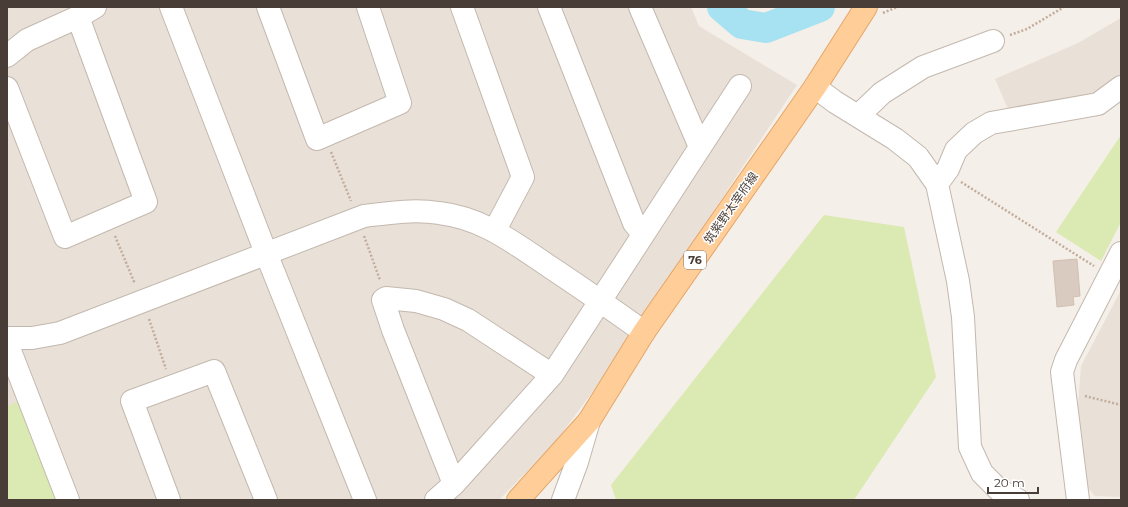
<svg xmlns="http://www.w3.org/2000/svg" width="1128" height="507" font-family="Montserrat,'Noto Sans JP',sans-serif">
  <style>
    .residential { fill: #e9e0d7 }
    .green { fill: #dbe9b2 }
    .lines { fill: none; stroke-linecap: round; stroke-linejoin: round }
    .river { stroke: #a6e2f1; stroke-width: 30 }
    .building { fill: #dacbc1; stroke: #d1bfb1 }
    .minor-casing { stroke: #c3b8ae; stroke-width: 24 }
    .major-casing { stroke: #e5a667; stroke-width: 24 }
    .path { stroke: #c2ad9d; stroke-width: 2.5; stroke-dasharray: 2 2; stroke-linecap: butt }
    .minor { stroke: #fff; stroke-width: 22 }
    .major { stroke: #ffcd98; stroke-width: 22 }
    .labels { text-anchor: middle; stroke-width: 3; stroke-linejoin: round; paint-order: stroke }
    .shield { fill: #fff; stroke: #807873; stroke-width: 1 }
    .shield-label { font-size: 11px; font-weight: bold; fill: #493e37 }
    .street-label { font-size: 12px; fill: #493e37; stroke: #fff }
  </style>
  <rect width="100%" height="100%" fill="#f5efe9"/>
  <path class="residential" d="M7,7h684l8,19 98,59 -190,287 -53,72 -55,56h-492z
    M1121,18v62l-19,14 -91,22 -16,-37 83,-36z
    M1121,290v207l-26,-1 -8,-9 -9,-81 3,-40z"/>
  <path class="green" d="M1121,135v87l-20,39 -45,-29z
    M824,215l80,12 32,150 -82,123h-238l-5,-15z
    M23,400l39,100h-55v-94z"/>
  <g class="lines">
    <path class="river" d="M722,7l20,17 24,4 54,-21"/>
  </g>
  <path class="building" d="M1077,259l3,37 -7,1 1,8 -17,2 -4,-46z"/>
  <g class="lines">
    <g class="minor-casing">
      <path id="minor" d="M171,7l95,246 99,247
        M268,7l49,132 83,-36 -32,-96
        M462,7l61,170 -28,53
        M549,7l85,216 9,11
        M640,7l60,140
        M7,56l20,-16 51,-23 17,-10
        M815,87l20,15 60,37 23,18 19,27 21,97 5,36 7,130 12,26 17,17 19,10
        M7,88l58,149 81,-35 -68,-185
        M858,116l24,-23 41,-26 70,-26
        M937,184l11,-15 8,-19 18,-17 17,-10 107,-19 23,-17
        M7,338h25l28,-5 304,-117c24,-3 50,-7 75,-3 44,5 75,30 111,54 32,21 63,43 94,65
        M7,343l61,157
        M454,484l-61,-154 -10,-30 3,-2 30,3 28,8 24,11 84,55
        M169,500l-37,-99 82,-30 52,129
        M436,500l18,-16 98,-109 188,-289
        M563,500l14,-38 12,-41
        M1078,500l-16,-128 4,-12 55,-107"/>
    </g>
    <g class="major-casing">
      <path id="major" d="M518,500l71,-79 55,-89 171,-245 51,-80"/>
    </g>
    <path class="path" d="M883,13l14,-6
      M1010,35l17,-6 37,-22
      M331,152l20,49
      M961,182l133,84
      M115,236l20,48
      M364,236l16,44
      M149,319l17,50
      M1085,396l36,9"/>
    <use href="#minor" class="minor"/>
    <use href="#major" class="major"/>
  </g>
  <g class="labels">
    <rect class="shield" x="684" y="251" width="22" height="18" rx="3"/>
    <g class="shield-label">
      <text x="695" y="264">76</text>
    </g>
    <g class="street-label">
      <text transform="translate(731 208) rotate(-55)" y="4">筑紫野太宰府線</text>
    </g>
  </g>
  <rect width="1128" height="507" fill="none" stroke="#493e37" stroke-width="16"/>
  <path d="M988 487v6h50v-6" fill="none" stroke="#493e37" stroke-width="2"/>
  <text x="994" y="487" font-size="12" fill="#493e37" stroke="#ffffff" stroke-width="3" paint-order="stroke">20 m</text>
</svg>
